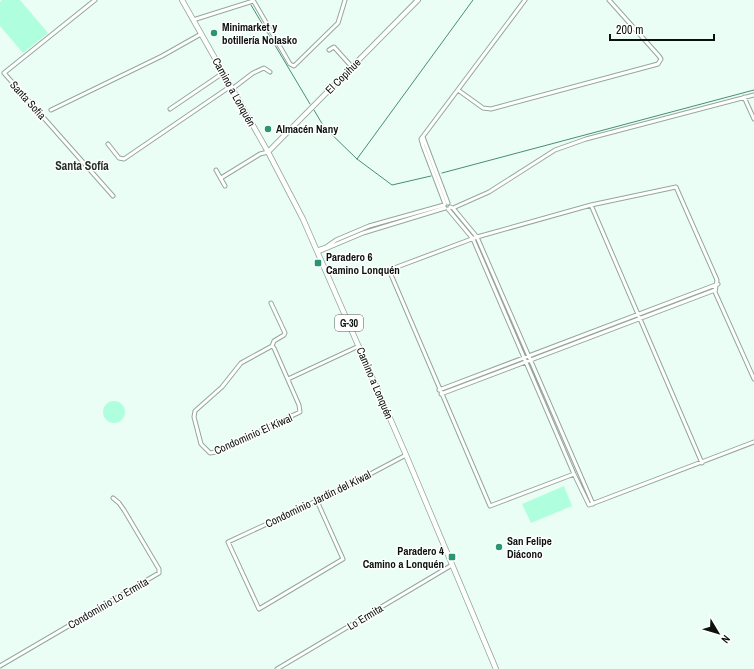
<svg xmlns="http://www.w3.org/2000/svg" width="754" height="669" font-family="'Archivo Narrow',sans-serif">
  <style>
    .green { fill: #afffde }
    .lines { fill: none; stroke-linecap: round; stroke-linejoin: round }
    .stream { stroke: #488e74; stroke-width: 1 }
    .minor-casing { stroke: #94a79e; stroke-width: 5 }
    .secondary-casing { stroke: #94a79e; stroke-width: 6 }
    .primary-casing { stroke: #94a79e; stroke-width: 6 }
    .minor { stroke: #fff; stroke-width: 3 }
    .secondary { stroke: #fff; stroke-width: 4 }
    .primary { stroke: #fff; stroke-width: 4.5 }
    .poi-dot { fill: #2b9472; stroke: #fff; stroke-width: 1.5 }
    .labels { text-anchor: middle; stroke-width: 3; stroke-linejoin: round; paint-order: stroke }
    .shield { fill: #fff; stroke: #545856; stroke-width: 1 }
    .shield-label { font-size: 10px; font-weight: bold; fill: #0a110e }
    .poi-label { font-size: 11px; font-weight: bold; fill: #0a110e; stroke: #fff; text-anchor: start }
    .street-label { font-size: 11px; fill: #0a110e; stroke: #fff }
    .neighbourhood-label { font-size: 12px; font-weight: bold; fill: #1f2f28; stroke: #fff }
  </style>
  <rect width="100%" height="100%" fill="#eafef5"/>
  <path class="green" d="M2,0h18l28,33 -25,20 -23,-27v-24z
    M103 412a11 11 0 1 1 22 0a11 11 0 1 1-22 0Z
    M564,486l8,20 -41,17 -9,-19z"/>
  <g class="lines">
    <path class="stream" d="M251,5l59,99
      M314,110l10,17 33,32 35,26 39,-9
      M357,159l116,-159
      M442,173l312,-83"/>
    <g class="minor-casing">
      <path id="minor" d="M95,0l-91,73 109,123
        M253,0l37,64 4,2 44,-43 7,-23
        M193,20l60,-19
        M329,50l5,-3 18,20
        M232,89l21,-16 11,-5 6,4
        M458,90l25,18 8,1 167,-45 3,-5 -2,-3 -50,-56
        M744,97l10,22
        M170,109l53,-36
        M51,110l111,-54 39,-22
        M423,137l25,66
        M108,144l11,14 5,1 107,-73
        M216,170l9,16
        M221,178l39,-24 8,-2
        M445,204l-22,-58 -2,-7 104,-139
        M591,205l111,258
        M450,207l3,1 24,29 116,267
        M453,208l36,-16 66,-42 31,-11 168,-44
        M448,209l25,30 101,235 15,31 165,-63
        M317,250l9,-3 10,-7 33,-14 75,-21
        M318,252l45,-19 82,-25
        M271,303l14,30 -1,2 -10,6 -2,5
        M272,346l2,2 25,57 1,7 -84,40 -6,1 -9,-9 -7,-27 1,-6 27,-24 19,-24z
        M288,379l71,-33
        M439,390l279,-106
        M441,394l274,-104
        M574,474l-84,32 -101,-236 88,-33 114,-32 85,-18 41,93 -2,12 39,87
        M317,501l26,58 -84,50 -31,-67 114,-53 64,-34
        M0,666l159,-93v-4l-35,-59 -5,-7 -6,-5
        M277,669l175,-104"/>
    </g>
    <g class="secondary-casing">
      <path id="secondary" d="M268,152l150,-152"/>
    </g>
    <g class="primary-casing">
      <path id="primary" d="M182,0l86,152 35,67 103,236 90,214"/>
    </g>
    <use href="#minor" class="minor"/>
    <use href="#secondary" class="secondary"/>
    <use href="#primary" class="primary"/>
  </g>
  <g class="poi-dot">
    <circle cx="214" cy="33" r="4"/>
    <circle cx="268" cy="129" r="4"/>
    <rect x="314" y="259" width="8" height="8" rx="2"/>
    <circle cx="499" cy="547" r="4"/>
    <rect x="448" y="553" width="8" height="8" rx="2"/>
  </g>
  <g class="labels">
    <rect class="shield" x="335" y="315" width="28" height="16" rx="3"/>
    <g class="shield-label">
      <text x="349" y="327">G-30</text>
    </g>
    <g class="poi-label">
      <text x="222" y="31">Minimarket y<tspan x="222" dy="13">botillería Nolasko</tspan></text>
      <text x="276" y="133">Almacén Nany</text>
      <text x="326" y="261">Paradero 6<tspan x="326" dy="13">Camino Lonquén</tspan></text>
      <text x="507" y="545">San Felipe<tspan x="507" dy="13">Diácono</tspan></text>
      <text x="444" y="555" text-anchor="end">Paradero 4<tspan x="444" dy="13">Camino a Lonquén</tspan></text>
    </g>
    <g class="street-label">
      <text transform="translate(343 76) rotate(-45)" y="4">El Copihue</text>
      <text transform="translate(234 92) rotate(61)" y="4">Camino a Lonquén</text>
      <text transform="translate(28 100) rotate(48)" y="4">Santa Sofia</text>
      <text transform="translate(375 383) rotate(67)" y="4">Camino a Lonquén</text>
      <text transform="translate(253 434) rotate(-24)" y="4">Condominio El Kiwal</text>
      <text transform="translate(318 499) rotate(-26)" y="4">Condominio Jardín del Kiwal</text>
      <text transform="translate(108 603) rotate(-30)" y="4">Condominio Lo Ermita</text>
      <text transform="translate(365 617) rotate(-31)" y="4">Lo Ermita</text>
    </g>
    <g class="neighbourhood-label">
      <text x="82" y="170">Santa Sofía</text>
    </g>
  </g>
  <g transform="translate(718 633) rotate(128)" stroke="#ffffff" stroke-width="3" paint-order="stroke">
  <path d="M0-3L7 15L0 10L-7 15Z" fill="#0a110e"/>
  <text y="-6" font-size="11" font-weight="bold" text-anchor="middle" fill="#0a110e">N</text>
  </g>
  <path d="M610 34v6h104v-6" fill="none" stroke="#0a110e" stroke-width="2"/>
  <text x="616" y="34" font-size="12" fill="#0a110e" stroke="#ffffff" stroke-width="3" paint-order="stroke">200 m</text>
</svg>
